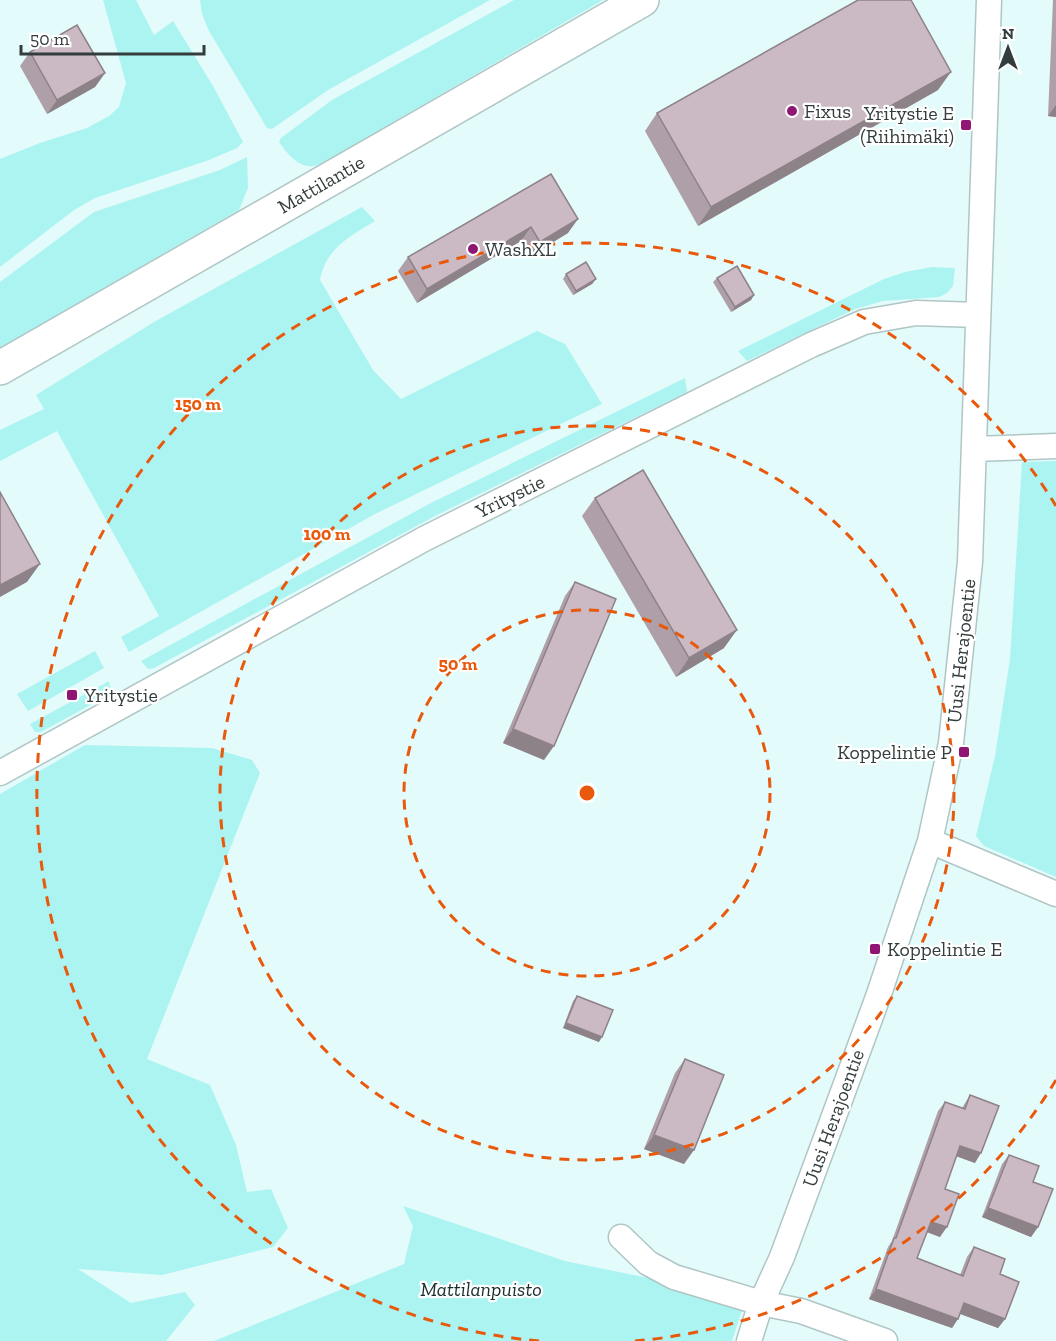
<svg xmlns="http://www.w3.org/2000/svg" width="1056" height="1341" font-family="'Zilla Slab',serif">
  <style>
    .green { fill: #acf4f1 }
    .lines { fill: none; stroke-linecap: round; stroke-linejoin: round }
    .street-casing { stroke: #afc6c5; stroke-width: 27 }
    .secondary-casing { stroke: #afc6c5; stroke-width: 36 }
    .street { stroke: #fff; stroke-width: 24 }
    .secondary { stroke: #fff; stroke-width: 33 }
    .wall { fill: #af9fa9 }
    .shaded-wall { fill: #8e8289 }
    .building { fill: #cbb9c4; stroke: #8e8289; stroke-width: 1.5 }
    .ring { fill: none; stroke: #e8590c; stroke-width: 3; stroke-dasharray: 10 8 }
    .poi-dot { fill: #901674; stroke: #fff; stroke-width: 2 }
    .labels { text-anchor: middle; stroke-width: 4.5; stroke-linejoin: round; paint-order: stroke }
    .poi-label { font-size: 20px; fill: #343d3d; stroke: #fff; text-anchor: start }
    .street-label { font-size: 20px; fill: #343d3d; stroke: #fff }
    .park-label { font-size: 20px; font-style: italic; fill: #182e2d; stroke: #fff }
    .centre { fill: #e8590c; stroke: #fff; stroke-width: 3 }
    .ring-label { font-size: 18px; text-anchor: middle; font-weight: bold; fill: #e8590c; stroke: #fff; stroke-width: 4.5; stroke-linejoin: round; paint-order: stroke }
  </style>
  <rect width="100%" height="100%" fill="#e3fbfa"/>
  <path class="green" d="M103,0h33l18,35 19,-14 40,65 30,56 -6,6 -28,12 -114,38 -21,12 -74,57v-108l40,-16 47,-15 22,-12 10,-9 7,-24z
    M200,0h290l-162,90 -56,39 -5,-1 -58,-97 -7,-17z
    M514,0h89l-268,156c-6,3 -15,10 -22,10 -15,2 -26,-13 -34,-24l2,-4 51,-38z
    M247,157l1,31 -9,22 -239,138v-66l94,-70 126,-42z
    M362,207l13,14c-26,16 -49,27 -55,59l53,90 28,29 136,-68 28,13 37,60 -227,110 -246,138 -8,-15 38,-21 -102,-185 -57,30v-31l44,-21 -8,-14 118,-73z
    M932,267l23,1 -2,18 -6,7 -8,4 -56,4 -28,8 -108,52 -9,-10 146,-72 21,-7z
    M685,378l2,14 -252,124 -281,152 -6,1 -7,-8 288,-157z
    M1056,461v416l-72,-31 -8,-10 19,-80 15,-97 12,-197z
    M95,651l9,17 -76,43 -11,-17z
    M109,681l2,11 -6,5 -64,35h-6l-5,-8z
    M85,745l127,3 40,12 8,13 -113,286 63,26 26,60 11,47 24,-3 17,39 -15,19 -111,28 -84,-6 53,34 54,-11 10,13 -29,36h-166v-547z
    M403,1206l162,55 108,22 70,24 -11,34h-518l190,-77 9,-38z"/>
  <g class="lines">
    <g class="street-casing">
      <path id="street" d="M974,449l82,-3
        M0,773l424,-234 387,-194 53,-23 52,-9 62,2
        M930,841l126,53
        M621,1237l27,26 26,14 87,26 40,8 84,30
        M749,1341l12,-38 21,-46 96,-260 52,-156 21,-98 19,-181 19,-562"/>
    </g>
    <g class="secondary-casing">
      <path id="secondary" d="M0,368l642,-368"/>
    </g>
    <use href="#street" class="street"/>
    <use href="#secondary" class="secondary"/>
  </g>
  <path class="wall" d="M1053,0h3v117l-8,-1z
    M30,52l75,21 -10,14 -48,27 -27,-48z
    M938,90l-240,136 -53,-95 12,-18z
    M551,174l17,59 -38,23 -9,-15 -104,62 -19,-32 10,-14z
    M566,274l30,5 -4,5 -19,11 -10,-16z
    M717,278l37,17 -3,5 -20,12 -18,-30z
    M595,498l129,150 -48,29 -94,-161z
    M575,582l-31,178 -41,-17 62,-147z
    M577,996l22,46 -36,-14 10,-27z
    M685,1059l-1,105 -40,-15 31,-76z
    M970,1095l5,68 -19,-7 -11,33 -5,48 -13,-5 -10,26 43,17 7,-18 7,-10 26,27 5,45 -7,9 -38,-14 -8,14 -83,-29 19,-52 4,-6 46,-130 7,-9 17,6z
    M1009,1155l24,27 5,45 -7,10 -49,-20 20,-53z"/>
  <path class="shaded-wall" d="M951,72l-13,18 -240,136 13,-19z
    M105,73l-10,14 -48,27 10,-14z
    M1056,105v12l-8,-1z
    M578,219l-10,14 -38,23 10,-14z
    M531,227l-10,14 -104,62 10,-14z
    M596,279l-4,5 -19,11 3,-4z
    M754,295l-3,5 -20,12 4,-5z
    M40,564l-13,18 -27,15v-12z
    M737,630l-13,18 -48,29 13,-19z
    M513,729l41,17 -10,14 -41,-17z
    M566,1023l36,14 -3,5 -36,-14z
    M654,1135l40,15 -10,14 -40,-15z
    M960,1146l21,7 -6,10 -22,-8z
    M988,1208l50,19 -7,10 -49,-20z
    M931,1222l16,5 -7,10 -16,-6z
    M876,1289l82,30 -6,9 -83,-29z
    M964,1303l41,16 -7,9 -40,-15z"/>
  <path class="building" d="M858,0h53l40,72 -240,135 -54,-94z
    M77,25l28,48 -48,27 -27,-48z
    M551,174l27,45 -38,23 -9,-15 -104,62 -19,-32z
    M586,262l10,17 -20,12 -10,-17z
    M737,266l17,29 -19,12 -18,-29z
    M643,470l94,160 -48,28 -94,-160z
    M0,492l40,72 -40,21z
    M575,582l41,17 -62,147 -41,-17z
    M577,996l36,14 -11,27 -36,-14z
    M685,1059l39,16 -30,75 -40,-15z
    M970,1095l29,11 -18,47 -21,-7 -15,43 14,5 -12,33 -16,-5 -14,36 46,18 11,-29 31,12 -5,15 19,8 -14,37 -41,-16 -6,16 -82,-30 18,-51h2l49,-136 20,7z
    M1009,1155l30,11 -6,16 20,7 -15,38 -50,-19z"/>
  <g class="ring">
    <circle cx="587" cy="793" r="183"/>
    <circle cx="587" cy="793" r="367"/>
    <path d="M1056 1080A550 550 0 0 1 635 1341M539 1341A550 550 0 1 1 1056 506"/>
  </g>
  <g class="poi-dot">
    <circle cx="792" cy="111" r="6"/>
    <rect x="960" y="119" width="12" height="12" rx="3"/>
    <circle cx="473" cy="249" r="6"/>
    <rect x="66" y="689" width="12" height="12" rx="3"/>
    <rect x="958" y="746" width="12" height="12" rx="3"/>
    <rect x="869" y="943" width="12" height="12" rx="3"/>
  </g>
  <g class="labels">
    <g class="poi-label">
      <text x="804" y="118">Fixus</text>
      <text x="954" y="120" text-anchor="end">Yritystie E<tspan x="954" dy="23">(Riihimäki)</tspan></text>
      <text x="485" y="256">WashXL</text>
      <text x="84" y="702">Yritystie</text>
      <text x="952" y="759" text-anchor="end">Koppelintie P</text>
      <text x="887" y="956">Koppelintie E</text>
    </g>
    <g class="street-label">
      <text transform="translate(321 184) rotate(-30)" y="7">Mattilantie</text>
      <text transform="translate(510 496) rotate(-26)" y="7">Yritystie</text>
      <text transform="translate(961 651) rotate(-84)" y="7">Uusi Herajoentie</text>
      <text transform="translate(833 1118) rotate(-70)" y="7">Uusi Herajoentie</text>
    </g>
    <g class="park-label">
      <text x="481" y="1296">Mattilanpuisto</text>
    </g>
  </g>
  <circle cx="587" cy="793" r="9" class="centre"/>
  <g class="ring-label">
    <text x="198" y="410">150 m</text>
    <text x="327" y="540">100 m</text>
    <text x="458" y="670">50 m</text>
  </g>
  <g transform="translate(1008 48)" stroke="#ffffff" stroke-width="4.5" paint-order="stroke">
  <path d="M0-4.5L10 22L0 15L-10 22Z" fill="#343d3d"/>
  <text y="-9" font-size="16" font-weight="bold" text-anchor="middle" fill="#343d3d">N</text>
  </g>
  <path d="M21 45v9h183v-9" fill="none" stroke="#343d3d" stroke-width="3"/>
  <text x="30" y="45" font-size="18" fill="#343d3d" stroke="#ffffff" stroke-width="4.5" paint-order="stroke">50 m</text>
</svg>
